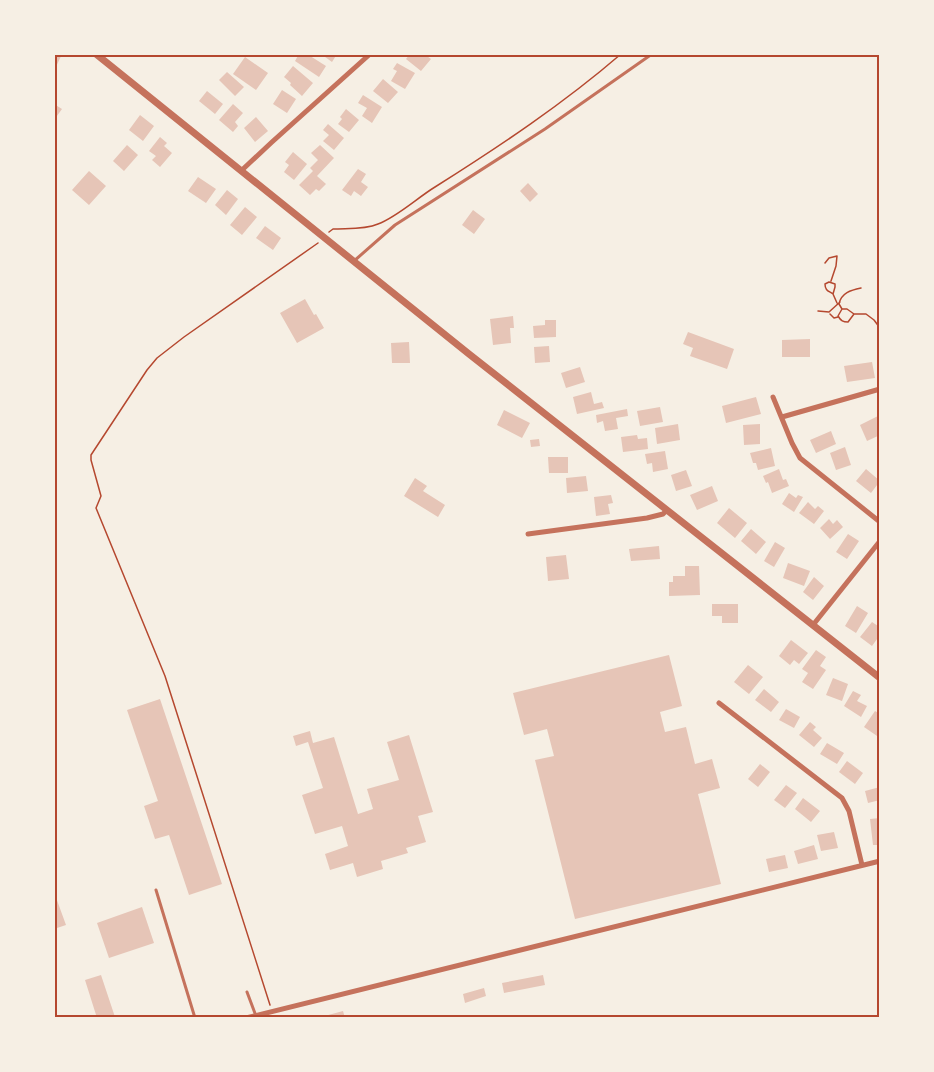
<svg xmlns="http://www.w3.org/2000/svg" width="934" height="1072" font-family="Rubik,sans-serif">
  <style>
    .building { fill: #e6c5b7 }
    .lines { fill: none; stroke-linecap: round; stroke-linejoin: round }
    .path { stroke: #b5482f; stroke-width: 1.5 }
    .service { stroke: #c5725c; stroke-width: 3 }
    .minor { stroke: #c5725c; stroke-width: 5 }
    .tertiary { stroke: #c5725c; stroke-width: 7 }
    .neatline { fill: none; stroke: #b5482f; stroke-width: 2 }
  </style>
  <rect width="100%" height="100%" fill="#f6efe4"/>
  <path class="building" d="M54,54h8l-8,17z
    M299,54h8l19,12 -7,11 -24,-16z
    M321,54h16l-5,8z
    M410,54h14l7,5 -10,12 -15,-12z
    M245,57l23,16 -12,17 -23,-16z
    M397,63l18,10 -10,16 -14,-8 6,-10 -4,-2z
    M293,66l20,17 -11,13 -12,-11 1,-2 -7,-6z
    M227,72l17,15 -9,9 -16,-16z
    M383,79l15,13 -10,11 -15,-12z
    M282,90l14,9 -9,14 -14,-9z
    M207,91l16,13 -8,10 -16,-13z
    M363,95l19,12 -10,16 -10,-7 5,-8 -9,-5z
    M54,104l8,5 -8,11z
    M233,104l10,9 -8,9 3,4 -5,6 -14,-12z
    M346,109l13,11 -10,12 -11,-8 4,-5 -2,-2z
    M140,115l14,11 -11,15 -14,-11z
    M256,117l12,14 -13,11 -11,-14z
    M328,124l16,14 -10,12 -11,-9 6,-6 -6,-5z
    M160,137l7,6 -3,3 8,7 -12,14 -8,-7 4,-4 -7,-5z
    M127,145l11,10 -14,16 -11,-10z
    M320,145l14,13 -17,18 9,8 -7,7 -3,-2 -6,6 -11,-10 14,-14 -3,-3 8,-8 -7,-7z
    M293,152l14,12 -13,16 -10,-8 5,-7 -4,-3z
    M358,169l8,5 -5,8 7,5 -7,9 -7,-5 -3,5 -9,-6z
    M89,171l17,15 -17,19 -17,-15z
    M198,177l18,12 -10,14 -18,-12z
    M528,183l10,11 -8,8 -10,-11z
    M227,190l11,9 -12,16 -11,-10z
    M245,207l12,10 -15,18 -12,-10z
    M473,210l12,9 -11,15 -12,-9z
    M265,226l16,12 -8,12 -17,-12z
    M305,299l9,16 2,-1 8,14 -27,15 -17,-30z
    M513,316l1,12h-4l1,15 -18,2 -3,-26z
    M545,320h11v17l-22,1 -1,-12 12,-1z
    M688,332l46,17 -7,20 -37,-13 3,-8 -10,-4z
    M810,339v18h-28v-17z
    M409,342l1,21h-18l-1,-20z
    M549,346l1,16 -15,1 -1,-16z
    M872,362l3,16 -28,4 -3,-16z
    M580,367l5,15 -19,6 -5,-15z
    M591,392l3,12 8,-2 2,6 -27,6 -4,-17z
    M756,397l5,17 -35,9 -4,-17z
    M660,407l3,15 -23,4 -3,-15z
    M627,409l1,7 -12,2 2,11 -13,2 -2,-10 -6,2 -1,-8z
    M504,410l26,13 -8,15 -25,-13z
    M880,415v20l-13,6 -7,-16z
    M678,424l2,16 -23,4 -2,-16z
    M760,424v20l-16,1 -1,-20z
    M831,431l5,13 -20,9 -6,-13z
    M637,435l1,4 9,-1 1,11 -25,3 -2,-15z
    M539,439l1,7 -9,1 -1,-7z
    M845,447l6,18 -15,5 -6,-17z
    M771,448l4,18 -17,4 -2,-7h-3l-3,-10z
    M665,451l3,18 -15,3 -1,-9 -5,1 -2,-10z
    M548,457h20v16h-19z
    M779,469l4,11 3,-1 3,7 -17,7 -4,-11 -2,1 -3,-7z
    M866,469l14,12 -9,12 -15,-12z
    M686,470l6,16 -16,5 -5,-16z
    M586,476l2,15 -21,2 -1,-15z
    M415,478l12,8 -4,5 22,14 -7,12 -34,-21z
    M712,486l6,15 -21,9 -7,-15z
    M789,493l7,5 2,-3 5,2 -9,15 -12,-8z
    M611,495l2,8 -5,1 2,10 -14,2 -2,-19z
    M808,502l7,7 3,-3 6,5 -10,13 -15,-11z
    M729,508l18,15 -12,15 -18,-15z
    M829,519l4,5 4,-4 6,7 -13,12 -10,-11z
    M751,529l15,13 -10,12 -15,-13z
    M848,534l11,7 -12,18 -11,-7z
    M775,542l10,6 -11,19 -10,-6z
    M659,546l1,13 -29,2 -2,-12z
    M566,555l3,24 -21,2 -2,-24z
    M788,563l22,8 -6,15 -21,-8z
    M685,566h14l1,29 -31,1v-14h4v-6h12z
    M814,577l10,9 -11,14 -10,-8z
    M712,604h26v19h-16v-7h-10z
    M857,606l11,7 -12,20 -11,-7z
    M872,622l6,4 2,-3v12l-8,11 -12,-9z
    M791,640l17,13 -9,11 -5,-4 -4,5 -11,-9z
    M816,650l10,7 -6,9 6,4 -13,19 -11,-7 6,-9 -6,-4z
    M669,655l13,51 -22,6 5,20 21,-5 9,37 17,-5 8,29 -22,6 23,90 -146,35 -40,-159 19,-4 -7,-27 -23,6 -11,-42z
    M748,665l15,12 -14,17 -15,-12z
    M833,678l15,6 -6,17 -16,-6z
    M764,689l15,13 -8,10 -16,-12z
    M853,691l8,4 -4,6 10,5 -6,11 -17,-11z
    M160,699l62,185 -33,11 -20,-60 -14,4 -11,-33 14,-5 -31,-91z
    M786,709l14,8 -6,11 -15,-8z
    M875,711l5,3v7l-2,3 2,1v13l-16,-11z
    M810,722l6,5 -3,3 9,8 -8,9 -15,-12z
    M310,731l3,12 21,-6 24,77 15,-5 -6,-20 32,-9 -12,-38 22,-7 24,77 -15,4 8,26 -20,6 2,5 -27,8 2,8 -26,8 -4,-14 -23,7 -5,-16 23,-8 -6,-20 -27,8 -13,-39 21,-7 -15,-46 -12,4 -3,-10z
    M827,743l17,10 -7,11 -17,-10z
    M847,761l16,12 -8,11 -16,-12z
    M760,764l10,8 -12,15 -10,-8z
    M786,785l11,8 -12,15 -11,-8z
    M880,787v13l-12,3 -3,-12z
    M803,798l17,13 -9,11 -16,-13z
    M880,818v27h-7l-3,-26z
    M834,832l4,16 -17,3 -4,-16z
    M814,845l4,14 -20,5 -4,-13z
    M785,855l3,13 -19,4 -3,-13z
    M54,892l12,33 -12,4z
    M142,907l12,36 -45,15 -12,-35z
    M101,975l14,42 -2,1h-16l-12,-38z
    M543,975l2,10 -41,8 -2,-10z
    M484,988l2,8 -21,7 -2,-9z
    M343,1011l2,7h-24v-1z"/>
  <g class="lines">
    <path class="path" d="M329,232l4,-3c14,-1 31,1 45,-5 19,-7 39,-26 57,-37 65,-41 128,-83 186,-133
      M825,263l4,-5 8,-2 -1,10 -5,15
      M833,294l2,-7v-3l-6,-2 -4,2c0,7 4,7 8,10l4,9
      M842,309l-3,-5c2,-11 12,-14 22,-16
      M818,311l11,1 11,-10
      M830,314l4,4 4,-1
      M854,314l-6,8c-5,0 -7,-1 -10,-6l4,-7h5l7,5h12l8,6 6,8
      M270,1005l-105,-329 -69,-168 5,-12 -10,-36v-5l56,-85 10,-12 27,-21 134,-94"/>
    <path class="service" d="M354,261l41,-36 150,-96 107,-75
      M156,890l39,128
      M247,992l9,24"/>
    <path class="minor" d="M242,170l30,-28 98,-88
      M773,397l19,46 8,15 80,64
      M782,417l98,-28
      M528,534l119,-16 16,-4 4,-4
      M813,625l67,-84
      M719,703l123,95 7,13 13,54
      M246,1018l634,-157"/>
    <path class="tertiary" d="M96,54l373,300 411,324"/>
  </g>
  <rect width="934" height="1072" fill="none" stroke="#f6efe4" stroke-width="111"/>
  <rect x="56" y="56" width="822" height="960" class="neatline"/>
</svg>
